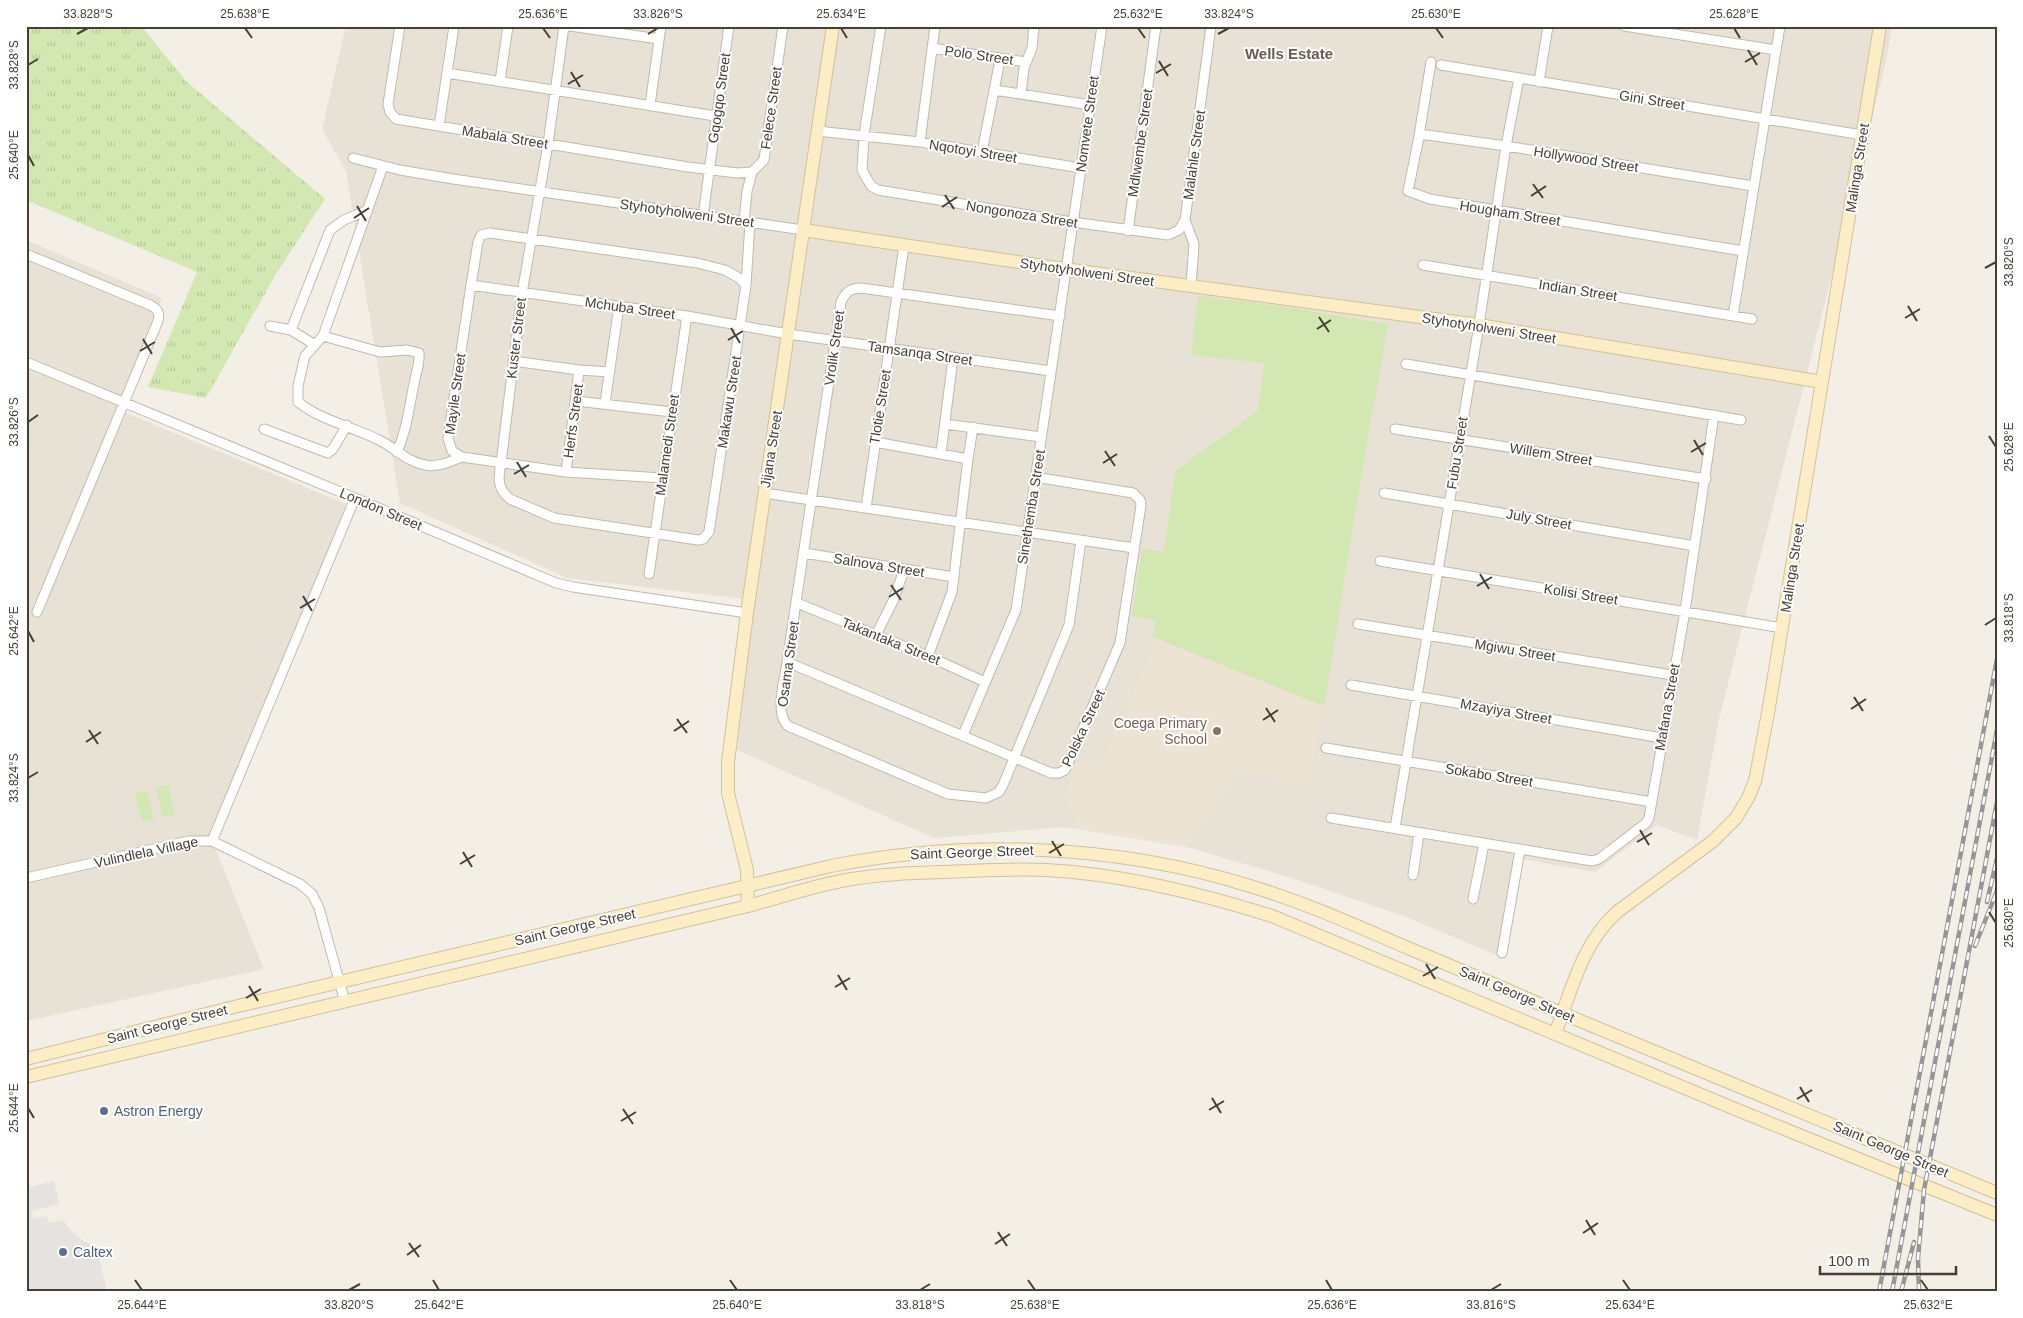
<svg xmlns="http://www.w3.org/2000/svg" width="2023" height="1318" viewBox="0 0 2023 1318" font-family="Helvetica,sans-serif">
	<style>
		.residential { fill: #e7e1d6 }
		.education { fill: #ece3d2 }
		.grass { fill: url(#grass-tufts) }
		.park { fill: #d2e7b1 }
		.parking { fill: #e5e2df }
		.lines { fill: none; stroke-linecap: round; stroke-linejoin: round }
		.street-casing { stroke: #c2b9ad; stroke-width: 11 }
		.secondary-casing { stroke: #d2c098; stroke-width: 14 }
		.street { stroke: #fff; stroke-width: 9 }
		.secondary { stroke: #fdedc7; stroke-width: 12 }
		.rail-casing { stroke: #969696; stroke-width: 4.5 }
		.rail { stroke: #fff; stroke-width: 2.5; stroke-dasharray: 8; stroke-linecap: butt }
		.ticks { fill: none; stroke: #463f36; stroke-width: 2 }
		.education-dot { fill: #8d6e63; stroke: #fff; stroke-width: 2 }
		.service-dot { fill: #5c6f8a; stroke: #fff; stroke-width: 2 }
		.labels { text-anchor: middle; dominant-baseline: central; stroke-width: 4; stroke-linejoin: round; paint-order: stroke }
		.street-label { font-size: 14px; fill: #463f36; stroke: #fff }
		.education-label { font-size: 14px; fill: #785e54; stroke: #fff; text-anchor: end }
		.service-label { font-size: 14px; fill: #4e5e75; stroke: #fff; text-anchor: start }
		.neighbourhood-label { font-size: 15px; font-weight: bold; fill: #695c4e; stroke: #fff }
		.neatline { fill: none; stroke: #463f36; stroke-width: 2 }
		.ticks-label { font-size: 12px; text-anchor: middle; fill: #463f36 }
	</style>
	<defs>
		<pattern id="grass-tufts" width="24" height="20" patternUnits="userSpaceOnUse" patternTransform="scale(1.25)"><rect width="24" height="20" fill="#d2e7b1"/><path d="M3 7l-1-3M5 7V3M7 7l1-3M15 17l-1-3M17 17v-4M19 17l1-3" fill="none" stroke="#b6c799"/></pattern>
	</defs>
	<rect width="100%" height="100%" fill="#f3efe7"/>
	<path class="residential" d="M 346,26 L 1892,26 L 1886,62 L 1719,719 L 1697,840 L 1657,825 L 1595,872 L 1522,859 L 1506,959 L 1406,917 L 1292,878 L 1187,847 L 1065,827 L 934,838 L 737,750 L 754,600 L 567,578 L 400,503 L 346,171 L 322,129 Z
		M 26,240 L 162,298 L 116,409 L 346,504 L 212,841 L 264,969 L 26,1021 Z"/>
	<path class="education" d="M 1153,637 L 1324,706 L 1309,785 L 1238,772 L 1187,847 L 1080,829 L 1064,796 L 1080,756 L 1099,766 L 1149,658 Z"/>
	<path class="grass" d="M 26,26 L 141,26 L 187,82 L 325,199 L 276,274 L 206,398 L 148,387 L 197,272 L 26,200 Z"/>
	<path class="park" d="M 1198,296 L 1272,305 L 1388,324 L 1364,460 L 1324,706 L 1153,637 L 1155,620 L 1132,616 L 1142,549 L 1164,552 L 1175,471 L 1258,411 L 1264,363 L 1191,355 Z
		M 168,785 L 175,814 L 163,817 L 156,788 Z
		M 147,790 L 154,819 L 142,822 L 135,793 Z"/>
	<path class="parking" d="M 54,1181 L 59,1204 L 32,1211 L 33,1219 L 47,1216 L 49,1223 L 63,1220 L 73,1233 L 85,1242 L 96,1245 L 107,1292 L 26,1292 L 26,1188 Z"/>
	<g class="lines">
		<defs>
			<path id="street" d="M 400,26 L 388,104 L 390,112 L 396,119 L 688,167 L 737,173 L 752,172 L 764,160 L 783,26
				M 564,26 L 548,144 L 522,293 L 501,463 C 498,477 497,489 510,499 L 554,518 L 698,540 L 703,539 L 709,532 L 746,285 L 739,278 L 725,270 L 697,263 L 490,233 L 481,235 L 478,242 L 471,285 L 448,438 L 452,451 L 462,457 L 566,472 L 662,478
				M 570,26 L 659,39
				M 881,26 L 864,135 L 862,170 L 871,186 L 878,190 L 1072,222 L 1168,235 L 1179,230 L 1185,220 L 1211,26
				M 1624,26 L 1776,50
				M 932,48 L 1026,62
				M 1431,62 L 1418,142 L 1408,191 L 1430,199 L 1743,251
				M 1441,65 L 1862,135
				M 447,73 L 715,116
				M 500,81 L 508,26
				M 1539,82 L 1548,26
				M 995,90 L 1090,105
				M 1021,94 L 1024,68 L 1032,48 L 1034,26
				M 650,105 L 661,26
				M 439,126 L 454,26
				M 817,131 L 920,142 L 1081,168
				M 1420,134 L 1506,146 L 1753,186
				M 920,142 L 935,26
				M 982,152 L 999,65 L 998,59
				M 353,158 L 400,170 L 453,179 L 803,230
				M 383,166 L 323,336 L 305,356 L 298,386 L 298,402 C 322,421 354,427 381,441 C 396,449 408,462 425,465 C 437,468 451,461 462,457
				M 703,216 L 729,26
				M 1185,220 L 1194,244 L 1191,286
				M 744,222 L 747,191 L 752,172
				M 1128,231 L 1156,26
				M 26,254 L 150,305 C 158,309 160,313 158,321 L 37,612
				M 1423,265 L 1752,319
				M 471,285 L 687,316 L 788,334 L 1051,371
				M 746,285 L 750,223
				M 1060,316 L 861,288 C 850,288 845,293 841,302 L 787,662 C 785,679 774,713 788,726 L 948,794 L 986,798 L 999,792 L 1003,785 L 1069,625 L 1081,541
				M 1733,316 L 1780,26
				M 270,326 L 291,330 L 315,345
				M 291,330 L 330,230 L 344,220 L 368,210
				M 323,336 L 380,352 L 407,350 L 419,353 C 420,364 416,372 414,384 C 409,408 407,429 397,452
				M 513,361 L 579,370 L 610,372
				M 26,362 L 355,498 L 556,583 L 573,587 L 747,613
				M 1406,364 L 1741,420
				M 576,401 L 672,412
				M 605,403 L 619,306
				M 945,424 L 1041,437
				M 264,429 L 328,453 L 333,449 L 347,425
				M 1395,429 L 1706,479
				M 875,442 L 968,459 L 952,592 L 928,656
				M 941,453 L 953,358
				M 968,459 L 973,427
				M 566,472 L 579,370
				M 764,493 L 1134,548
				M 1384,493 L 1695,546
				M 866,508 L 904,246
				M 804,553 L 954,577
				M 1380,561 L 1782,628
				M 649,574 L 687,316
				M 797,603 L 928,656 L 985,682
				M 1358,624 L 1672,675
				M 876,635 L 893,601 L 904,570
				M 787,662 L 1051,773 L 1059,773 L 1065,770 L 1120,643 L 1141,505 L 1140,500 L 1133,493 L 1035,477
				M 1351,685 L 1662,738
				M 963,735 L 1016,610 L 1102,26
				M 1326,748 L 1652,802
				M 1331,818 L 1592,861 L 1599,859 L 1646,823 L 1649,818 L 1685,611 L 1714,415
				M 1395,828 L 1479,325 L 1506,146 L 1519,78
				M 212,841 L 355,498
				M 1413,875 L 1419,833
				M 26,878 L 189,841 L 212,841 L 300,884 L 312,894 L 319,908 L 345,1002
				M 1473,899 L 1484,844
				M 1502,953 L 1520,850"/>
			<path id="secondary" d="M 803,230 L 1065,269 L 1479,325 L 1822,382
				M 748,906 L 747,870 L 728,793 L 728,762 L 747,613 L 833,26
				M 1555,1034 C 1571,992 1582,943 1617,912 L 1713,841 L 1736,818 L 1748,798 L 1755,781 L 1768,713 L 1880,26
				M 26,1059 L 238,1006 L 831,866 C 968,839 1116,844 1250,886 C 1307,903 1361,928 1415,951 C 1456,968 1497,985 1537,1003 L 1997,1193
				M 26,1077 L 748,906 C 781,897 813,886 846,880 C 879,874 912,873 944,872 C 978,871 1012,868 1046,870 C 1123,874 1199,893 1272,916 L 1740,1111 L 1997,1215"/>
		</defs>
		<use href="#street" class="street-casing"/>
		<use href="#secondary" class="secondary-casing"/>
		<use href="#street" class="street"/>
		<use href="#secondary" class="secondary"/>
		<defs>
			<path id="rail" d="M 1987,902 L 1997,858
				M 1975,946 L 1997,891
				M 1879,1292 L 1997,659
				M 1892,1292 L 1997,730
				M 1901,1292 L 1914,1242
				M 1919,1292 L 1918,1258 L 1924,1190 L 1997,802"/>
		</defs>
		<use href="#rail" class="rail-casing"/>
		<use href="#rail" class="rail"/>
	</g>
	<path class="ticks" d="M 245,28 L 252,38M 543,28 L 550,38M 841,28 L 847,38M 1138,28 L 1145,38M 1436,28 L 1443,38M 1734,28 L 1740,38M 77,34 L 88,28M 648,34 L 658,28M 1218,34 L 1229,28M 1748,50 L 1757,65M 1159,61 L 1168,76M 1745,62 L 1760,53M 28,65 L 38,59M 571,72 L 580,87M 1156,73 L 1171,64M 568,84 L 583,75M 28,155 L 34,166M 1533,184 L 1543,198M 945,195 L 954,209M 1531,196 L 1546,186M 357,206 L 366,221M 942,207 L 957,197M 354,218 L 369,208M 1985,268 L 1996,262M 1908,306 L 1917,321M 1319,317 L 1329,332M 1905,318 L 1920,309M 731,328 L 740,343M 1317,329 L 1331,320M 143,339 L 152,354M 728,340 L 743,331M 140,351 L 155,342M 28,422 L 38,415M 1989,436 L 1996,447M 1694,440 L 1703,455M 1105,451 L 1115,466M 1691,452 L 1706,443M 517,462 L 526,477M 1103,463 L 1117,454M 514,474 L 529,465M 1480,574 L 1489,589M 891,585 L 901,600M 1477,586 L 1492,577M 303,596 L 312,611M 889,597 L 903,588M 300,608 L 315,599M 1985,625 L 1996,618M 28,631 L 34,642M 1854,697 L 1863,711M 1266,708 L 1275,722M 1851,709 L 1866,699M 677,719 L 687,733M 1263,720 L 1278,710M 89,730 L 98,744M 674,731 L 689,721M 86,742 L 101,732M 28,778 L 38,772M 1640,830 L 1649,845M 1052,841 L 1061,856M 1637,842 L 1652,833M 463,852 L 472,867M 1049,853 L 1064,844M 460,864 L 475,855M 1989,912 L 1996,923M 1426,964 L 1435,979M 838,975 L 847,990M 1423,976 L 1438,967M 249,986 L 258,1001M 835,987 L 850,978M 246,998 L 261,989M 1800,1087 L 1809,1102M 1212,1098 L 1221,1113M 1797,1099 L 1812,1090M 28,1108 L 34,1118M 623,1109 L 633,1124M 1209,1110 L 1224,1101M 621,1121 L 636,1112M 1586,1220 L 1595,1235M 998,1232 L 1007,1246M 1583,1233 L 1598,1223M 409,1243 L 419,1257M 995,1244 L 1010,1234M 407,1255 L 421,1245M 135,1280 L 142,1290M 433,1280 L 439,1290M 730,1280 L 737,1290M 1028,1280 L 1035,1290M 1326,1280 L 1332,1290M 1623,1280 L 1630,1290M 1921,1280 L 1928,1290M 349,1290 L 360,1284M 920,1290 L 930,1284M 1491,1290 L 1501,1284"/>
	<circle class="education-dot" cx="1217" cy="731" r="5"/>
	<g class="service-dot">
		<circle cx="104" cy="1111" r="5"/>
		<circle cx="63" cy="1252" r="5"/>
	</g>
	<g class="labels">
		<g class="street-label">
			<text transform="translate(979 55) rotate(8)">Polo Street</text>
			<text transform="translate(719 98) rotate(-82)">Gqogqo Street</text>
			<text transform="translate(1652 100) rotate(9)">Gini Street</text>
			<text transform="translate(771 108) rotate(-82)">Felece Street</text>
			<text transform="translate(1087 124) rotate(-82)">Nomvete Street</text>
			<text transform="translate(505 137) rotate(9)">Mabala Street</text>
			<text transform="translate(1140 143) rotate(-82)">Mdlwembe Street</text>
			<text transform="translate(973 151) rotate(9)">Nqotoyi Street</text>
			<text transform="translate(1194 155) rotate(-82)">Malahle Street</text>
			<text transform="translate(1586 159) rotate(9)">Hollywood Street</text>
			<text transform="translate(1857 168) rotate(-81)">Malinga Street</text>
			<text transform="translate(687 213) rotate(8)">Styhotyholweni Street</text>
			<text transform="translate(1510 213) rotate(9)">Hougham Street</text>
			<text transform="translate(1022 214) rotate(9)">Nongonoza Street</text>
			<text transform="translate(1087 272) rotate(8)">Styhotyholweni Street</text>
			<text transform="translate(1578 290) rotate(9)">Indian Street</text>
			<text transform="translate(630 308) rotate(8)">Mchuba Street</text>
			<text transform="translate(1489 328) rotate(9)">Styhotyholweni Street</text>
			<text transform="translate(516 338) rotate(-83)">Kuster Street</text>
			<text transform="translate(834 348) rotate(-82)">Vrolik Street</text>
			<text transform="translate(920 353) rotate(8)">Tamsanqa Street</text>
			<text transform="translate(455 394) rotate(-82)">Mayile Street</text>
			<text transform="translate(729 402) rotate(-81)">Makawu Street</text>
			<text transform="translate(880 407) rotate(-81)">Tlotie Street</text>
			<text transform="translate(573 421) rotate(-82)">Herfs Street</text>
			<text transform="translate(667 445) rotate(-82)">Malamedi Street</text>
			<text transform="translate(771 449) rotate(-81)">Jijana Street</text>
			<text transform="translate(1457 453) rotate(-81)">Fubu Street</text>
			<text transform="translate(1551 454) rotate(9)">Willem Street</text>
			<text transform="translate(1031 507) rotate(-81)">Sinethemba Street</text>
			<text transform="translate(381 509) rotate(23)">London Street</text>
			<text transform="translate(1539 519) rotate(10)">July Street</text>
			<text transform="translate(879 565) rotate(9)">Salnova Street</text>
			<text transform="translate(1792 568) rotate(-81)">Malinga Street</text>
			<text transform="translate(1581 594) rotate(9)">Kolisi Street</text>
			<text transform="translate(891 641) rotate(22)">Takantaka Street</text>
			<text transform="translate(1515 650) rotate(9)">Mgiwu Street</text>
			<text transform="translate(788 664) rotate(-82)">Osama Street</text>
			<text transform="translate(1667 707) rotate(-80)">Mafana Street</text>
			<text transform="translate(1506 711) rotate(10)">Mzayiya Street</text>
			<text transform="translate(1083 728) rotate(-65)">Polska Street</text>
			<text transform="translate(1489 775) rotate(9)">Sokabo Street</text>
			<text transform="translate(146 852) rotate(-12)">Vulindlela Village</text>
			<text transform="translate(972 852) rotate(-2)">Saint George Street</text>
			<text transform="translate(575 927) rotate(-13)">Saint George Street</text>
			<text transform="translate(1517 994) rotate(23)">Saint George Street</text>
			<text transform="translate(167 1024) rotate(-14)">Saint George Street</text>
			<text transform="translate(1891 1149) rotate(23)">Saint George Street</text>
		</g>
		<g class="education-label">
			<text x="1207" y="723">Coega Primary<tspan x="1207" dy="16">School</tspan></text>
		</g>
		<g class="service-label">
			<text x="114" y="1111">Astron Energy</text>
			<text x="73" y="1252">Caltex</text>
		</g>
		<g class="neighbourhood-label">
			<text x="1289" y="53">Wells Estate</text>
		</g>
	</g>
	<rect width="2023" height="1318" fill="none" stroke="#ffffff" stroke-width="55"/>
	<path d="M1820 1266v8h136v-8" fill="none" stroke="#463f36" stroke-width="2.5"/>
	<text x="1828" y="1266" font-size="15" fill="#463f36" stroke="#ffffff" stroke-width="4" paint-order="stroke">100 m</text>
	<rect x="28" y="28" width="1968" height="1262" class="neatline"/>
	<g class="ticks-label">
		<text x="88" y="18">33.828°S</text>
		<text x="245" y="18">25.638°E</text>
		<text x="543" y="18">25.636°E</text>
		<text x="658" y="18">33.826°S</text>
		<text x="841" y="18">25.634°E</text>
		<text x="1138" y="18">25.632°E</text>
		<text x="1229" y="18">33.824°S</text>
		<text x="1436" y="18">25.630°E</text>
		<text x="1734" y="18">25.628°E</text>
		<text transform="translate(14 65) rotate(-90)" y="4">33.828°S</text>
		<text transform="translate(14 155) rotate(-90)" y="4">25.640°E</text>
		<text transform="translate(2009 262) rotate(-90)" y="4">33.820°S</text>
		<text transform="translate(14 422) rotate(-90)" y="4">33.826°S</text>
		<text transform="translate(2009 447) rotate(-90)" y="4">25.628°E</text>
		<text transform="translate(2009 618) rotate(-90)" y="4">33.818°S</text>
		<text transform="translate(14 631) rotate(-90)" y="4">25.642°E</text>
		<text transform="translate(14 778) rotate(-90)" y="4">33.824°S</text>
		<text transform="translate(2009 923) rotate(-90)" y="4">25.630°E</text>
		<text transform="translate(14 1108) rotate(-90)" y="4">25.644°E</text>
		<text x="142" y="1309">25.644°E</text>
		<text x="349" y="1309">33.820°S</text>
		<text x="439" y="1309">25.642°E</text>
		<text x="737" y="1309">25.640°E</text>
		<text x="920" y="1309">33.818°S</text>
		<text x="1035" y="1309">25.638°E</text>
		<text x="1332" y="1309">25.636°E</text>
		<text x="1491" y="1309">33.816°S</text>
		<text x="1630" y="1309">25.634°E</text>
		<text x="1928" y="1309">25.632°E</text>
	</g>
</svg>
